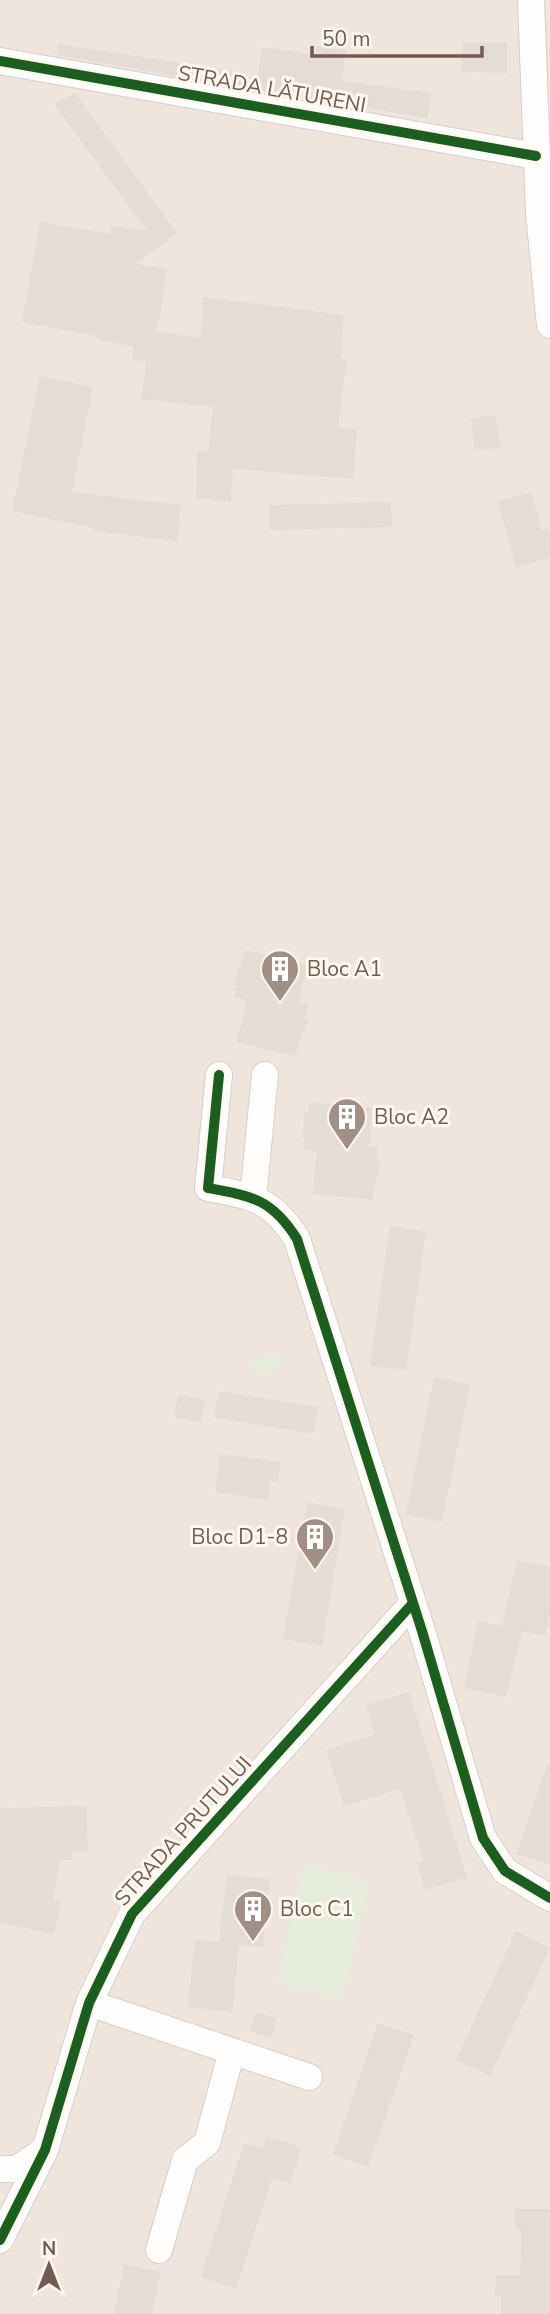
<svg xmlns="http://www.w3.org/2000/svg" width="550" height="2314" viewBox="0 0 550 2314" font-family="'Nunito Sans',sans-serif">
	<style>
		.residential { fill: #efe5dc }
		.green { fill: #e5edda }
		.building { fill: #e4dcd5 }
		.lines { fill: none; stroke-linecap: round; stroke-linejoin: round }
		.street-casing { stroke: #d5cfc9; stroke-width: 28 }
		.street { stroke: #fefdfc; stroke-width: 26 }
		.cycleway-casing { stroke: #fef8f0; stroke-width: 15 }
		.cycleway { stroke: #1b5e20; stroke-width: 10 }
		.labels { text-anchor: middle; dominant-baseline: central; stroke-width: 6; stroke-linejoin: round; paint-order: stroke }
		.street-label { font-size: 21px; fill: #755a4f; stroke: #fef8f0 }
		.poi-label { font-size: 21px; fill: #755a4f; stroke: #fef8f0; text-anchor: start }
	</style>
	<rect width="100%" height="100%" fill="#f7f3ee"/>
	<path class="residential" d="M 0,0 L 550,0 L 550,2314 L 0,2314 Z"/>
	<path class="green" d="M 281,1352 L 281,1366 L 274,1372 L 257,1372 L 246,1362 Z
		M 304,1864 L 370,1880 L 343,1999 L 276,1984 Z"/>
	<path class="building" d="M 463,42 L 507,43 L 507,73 L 462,72 Z
		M 58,44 L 245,73 L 243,88 L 57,55 Z
		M 317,46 L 346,50 L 342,81 L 431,93 L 428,118 L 256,90 L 262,47 L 315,55 Z
		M 75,93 L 177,233 L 136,264 L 167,269 L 157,332 L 201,338 L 203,297 L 343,315 L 342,359 L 347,360 L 338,428 L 357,429 L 353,479 L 233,469 L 231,502 L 196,498 L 197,451 L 208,452 L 213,407 L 142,399 L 146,362 L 132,359 L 134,347 L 97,339 L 97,336 L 22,322 L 40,222 L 110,234 L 111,226 L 147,231 L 54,104 Z
		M 40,376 L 93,387 L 72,492 L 181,505 L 177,541 L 94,531 L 94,528 L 12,511 Z
		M 495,415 L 501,448 L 475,450 L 471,418 Z
		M 531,493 L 542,531 L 550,528 L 550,558 L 516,567 L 498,501 Z
		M 391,502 L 392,527 L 270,530 L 269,505 Z
		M 246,950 L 308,965 L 299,1002 L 308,1004 L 304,1019 L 308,1020 L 295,1056 L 237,1042 L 247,1000 L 234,997 L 237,986 L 234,985 Z
		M 309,1102 L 372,1108 L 369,1146 L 378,1147 L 376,1162 L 380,1162 L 372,1200 L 313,1194 L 317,1151 L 304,1150 L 305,1139 L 302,1138 L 305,1112 L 308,1112 Z
		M 390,1226 L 426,1232 L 406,1370 L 370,1366 Z
		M 434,1377 L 470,1385 L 442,1522 L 406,1514 Z
		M 219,1391 L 318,1407 L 313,1434 L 214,1417 Z
		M 178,1395 L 205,1400 L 201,1422 L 174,1417 Z
		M 220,1454 L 280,1462 L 278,1482 L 270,1481 L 268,1500 L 215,1492 Z
		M 307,1502 L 345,1509 L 322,1646 L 283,1639 Z
		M 517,1560 L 550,1567 L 550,1613 L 545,1636 L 522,1631 L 506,1697 L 464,1688 L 478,1621 L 502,1626 Z
		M 409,1692 L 467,1877 L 425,1890 L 417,1863 L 423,1861 L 400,1789 L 344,1806 L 326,1750 L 375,1734 L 366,1705 Z
		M 547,1765 L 550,1766 L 550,1865 L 517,1854 Z
		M 87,1806 L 88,1851 L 72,1852 L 72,1860 L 60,1860 L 53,1901 L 61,1902 L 54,1934 L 0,1923 L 0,1808 Z
		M 227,1875 L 270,1879 L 263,1947 L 239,1945 L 232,2012 L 188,2007 L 195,1940 L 219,1942 Z
		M 516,1931 L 550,1948 L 490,2076 L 456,2060 Z
		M 256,2012 L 277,2018 L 271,2038 L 250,2031 Z
		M 378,2023 L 414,2035 L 368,2167 L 333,2154 Z
		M 266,2136 L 302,2148 L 290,2184 L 272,2178 L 236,2289 L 201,2277 L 244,2143 L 262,2148 Z
		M 515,2209 L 550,2209 L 550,2314 L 501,2314 L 501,2295 L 495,2295 L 496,2275 L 520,2275 L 521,2229 L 515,2229 Z
		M 124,2264 L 161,2272 L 152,2314 L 114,2314 Z"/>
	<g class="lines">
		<defs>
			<path id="street" d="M 531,0 L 539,213 L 550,325
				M 0,61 L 536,156
				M 219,1075 L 208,1188 C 252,1196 272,1199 297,1239 L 422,1631 L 483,1838 L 505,1871 L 550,1898
				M 253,1198 L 265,1075
				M 89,2003 L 309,2077
				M 0,2169 L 17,2169 L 43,2151
				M 0,2240 L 45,2150 L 89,2003 L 132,1914 L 413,1603
				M 159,2250 L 185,2160 L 207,2143 L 232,2051"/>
		</defs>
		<use href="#street" class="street-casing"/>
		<use href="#street" class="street"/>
		<defs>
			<path id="cycleway" d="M 0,61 L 536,156
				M 219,1075 L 208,1188 C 252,1196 272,1199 297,1239 L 422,1631 L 483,1838 L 505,1871 L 550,1898
				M 0,2240 L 45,2150 L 89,2003 L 132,1914 L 413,1603"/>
		</defs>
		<use href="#cycleway" class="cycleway-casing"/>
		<use href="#cycleway" class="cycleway"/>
	</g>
	<defs>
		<symbol id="building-pin" viewBox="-11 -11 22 30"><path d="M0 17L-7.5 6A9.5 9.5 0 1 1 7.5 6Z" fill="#a29087" stroke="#fef8f0"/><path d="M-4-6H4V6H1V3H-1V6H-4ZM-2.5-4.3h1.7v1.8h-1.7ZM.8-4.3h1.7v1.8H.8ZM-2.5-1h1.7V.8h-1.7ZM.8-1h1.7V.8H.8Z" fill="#fff"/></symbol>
	</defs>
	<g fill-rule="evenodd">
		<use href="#building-pin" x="258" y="947" width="44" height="60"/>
		<use href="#building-pin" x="325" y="1095" width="44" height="60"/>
		<use href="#building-pin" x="293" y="1515" width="44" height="60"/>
		<use href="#building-pin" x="231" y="1887" width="44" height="60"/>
	</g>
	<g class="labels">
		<g class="street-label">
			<text transform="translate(272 89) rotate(10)">STRADA LĂTURENI</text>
			<text transform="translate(183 1831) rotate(-48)">STRADA PRUTULUI</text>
		</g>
		<g class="poi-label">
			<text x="307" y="969">Bloc A1</text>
			<text x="374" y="1117">Bloc A2</text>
			<text x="288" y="1537" text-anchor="end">Bloc D1-8</text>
			<text x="280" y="1909">Bloc C1</text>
		</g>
	</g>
	<g transform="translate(49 2265)" stroke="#fef8f0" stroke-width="5" paint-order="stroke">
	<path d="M0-5L12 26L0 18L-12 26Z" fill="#755a4f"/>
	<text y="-10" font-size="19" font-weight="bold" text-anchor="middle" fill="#755a4f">N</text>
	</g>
	<path d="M312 46v10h170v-10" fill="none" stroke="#755a4f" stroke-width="3.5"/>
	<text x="322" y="46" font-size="21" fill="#755a4f" stroke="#fef8f0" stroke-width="5" paint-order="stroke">50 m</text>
</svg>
